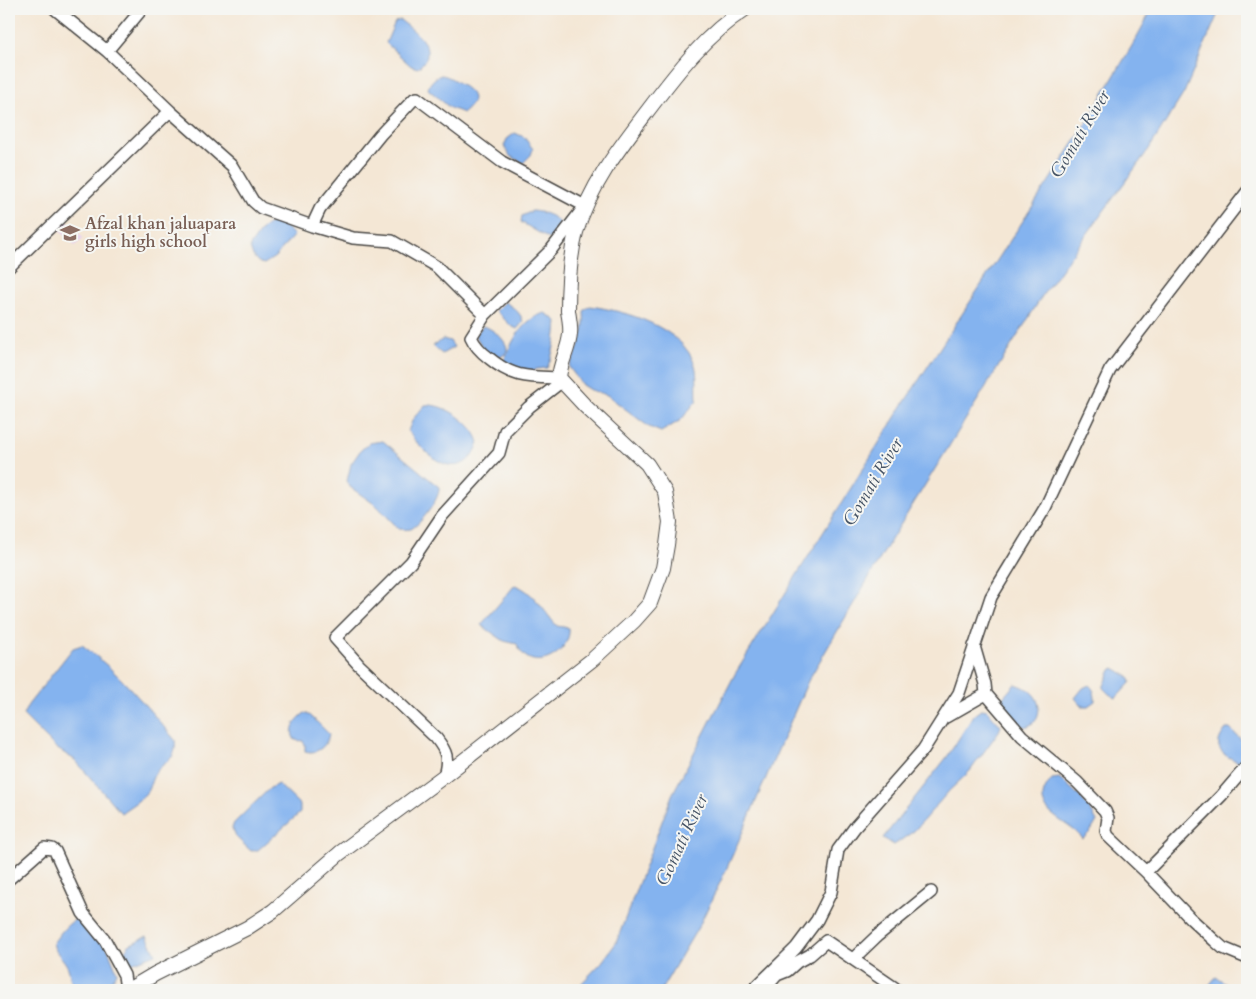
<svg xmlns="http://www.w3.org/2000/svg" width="1256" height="999" viewBox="0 0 1256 999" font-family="Cardo,serif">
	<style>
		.built { fill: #e7d2ef }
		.water { fill: #84b3ef; stroke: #586f8d }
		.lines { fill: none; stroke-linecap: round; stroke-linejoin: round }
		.minor-casing { stroke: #494744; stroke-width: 14 }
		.major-casing { stroke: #494744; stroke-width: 16 }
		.minor { stroke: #fff; stroke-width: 11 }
		.major { stroke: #fff; stroke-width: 14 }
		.labels { text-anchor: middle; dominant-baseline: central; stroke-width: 4; stroke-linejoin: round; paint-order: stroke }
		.education-label { font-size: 16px; font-weight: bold; fill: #785e54; stroke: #f6f6f2; text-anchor: start }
		.water-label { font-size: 18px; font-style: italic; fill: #465466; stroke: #f6f6f2 }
	</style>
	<rect width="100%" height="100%" fill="#f6f6f2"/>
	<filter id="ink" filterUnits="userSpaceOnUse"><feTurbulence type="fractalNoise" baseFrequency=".02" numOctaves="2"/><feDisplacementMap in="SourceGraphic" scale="10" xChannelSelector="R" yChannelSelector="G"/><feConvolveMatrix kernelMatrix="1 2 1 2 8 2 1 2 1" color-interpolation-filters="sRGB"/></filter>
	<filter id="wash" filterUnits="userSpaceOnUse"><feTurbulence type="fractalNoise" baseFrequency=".0096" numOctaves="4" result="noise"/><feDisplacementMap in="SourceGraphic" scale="20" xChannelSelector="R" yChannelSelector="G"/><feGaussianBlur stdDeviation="1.12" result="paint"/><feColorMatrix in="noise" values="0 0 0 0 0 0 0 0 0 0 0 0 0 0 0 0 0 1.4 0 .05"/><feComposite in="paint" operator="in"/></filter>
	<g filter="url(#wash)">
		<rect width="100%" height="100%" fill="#f4e7d5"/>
		<path class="built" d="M 66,220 L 83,238 L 75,246 L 58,228 Z"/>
		<path class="water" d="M 1152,9 L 1220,9 L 1184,93 L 1149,149 L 1044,293 L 894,535 L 808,681 L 726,870 L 700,924 L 661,990 L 576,990 L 577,988 L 602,962 L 616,943 L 672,795 L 735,674 L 902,406 L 1081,132 L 1133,44 Z
			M 400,20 C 409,27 429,41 427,54 C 427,60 422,64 418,68 L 411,66 L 386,43 L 395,22 Z
			M 441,75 C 449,76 454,80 460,84 C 474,93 479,100 463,113 L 450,108 L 428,89 C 430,82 434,78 441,75 Z
			M 515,133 L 524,137 L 533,149 L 531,155 L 523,163 L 510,156 L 504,146 L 507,139 Z
			M 532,211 C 543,212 555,215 561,225 C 560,234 557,237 549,239 L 521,222 L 522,216 Z
			M 274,221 L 281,223 L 294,235 L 275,257 L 264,264 C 255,262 251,254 250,246 L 262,229 Z
			M 505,302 C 512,307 521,312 523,322 L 517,329 L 511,326 L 496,311 Z
			M 590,306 C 626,311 682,327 695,365 C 698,375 696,389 697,400 L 681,420 L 661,432 L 649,427 L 607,395 L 590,390 L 582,385 L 569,367 C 578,349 586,332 584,311 Z
			M 545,313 L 557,321 C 556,338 554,353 547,368 L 537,369 L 527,374 L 503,363 C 511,343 522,319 545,313 Z
			M 483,326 C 494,328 520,351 499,357 C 495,358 495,359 491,357 C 485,353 479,341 475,335 Z
			M 443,339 L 450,341 L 454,347 L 442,354 L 433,346 Z
			M 425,405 C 444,403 475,424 479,443 C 461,488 425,456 408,431 L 413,419 Z
			M 383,441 L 439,487 C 441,497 421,524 411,529 C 407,530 403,529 399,529 L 377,506 L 350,487 L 347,481 L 351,464 L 360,451 L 369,443 Z
			M 515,585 C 534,591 544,612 557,626 L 569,628 C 572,653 530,678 517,644 L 504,641 L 481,625 Z
			M 82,645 C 119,672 146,706 175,740 C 177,760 167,759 156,772 C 152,777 151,784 148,790 C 142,800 130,806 121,813 L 75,760 L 56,748 L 23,715 L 28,705 L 73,648 Z
			M 1114,668 L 1129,677 L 1131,682 L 1116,698 L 1109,694 L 1103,688 L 1111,670 Z
			M 1015,684 C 1054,694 1038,735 1018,725 C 1011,721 1004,711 998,705 L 1000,701 Z
			M 1089,685 C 1094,689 1095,694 1095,701 L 1088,706 L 1082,706 L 1075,698 L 1083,688 Z
			M 982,709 L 987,710 L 1001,726 L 999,731 L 970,771 L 949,791 L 914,831 L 894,845 L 883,838 L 947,757 L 974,715 Z
			M 305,713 L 311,716 L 329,734 C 327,746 317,755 305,751 L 305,745 L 303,741 L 295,740 C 288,730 296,719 305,713 Z
			M 1226,729 L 1230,729 L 1247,745 L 1247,766 C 1229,757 1207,752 1226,729 Z
			M 1059,778 C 1074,790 1088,803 1097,821 L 1091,831 L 1083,839 C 1079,835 1076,831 1071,828 C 1052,814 1030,805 1052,779 Z
			M 278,784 L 300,805 L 300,813 L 258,850 L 251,851 L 236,837 L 232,828 L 234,823 L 270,788 Z
			M 80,918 L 108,949 L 117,972 L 114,978 L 100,990 L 77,990 C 69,983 71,977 68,968 C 64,958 55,954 53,943 C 60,934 68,921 80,918 Z
			M 147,936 L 156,954 L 126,965 L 121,956 L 129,945 Z
			M 1216,977 L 1237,990 L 1205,990 Z"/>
	</g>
	<g filter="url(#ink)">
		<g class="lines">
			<defs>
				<path id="minor" d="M 107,51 L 142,9
					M 170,111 L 232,166 L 253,201 L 261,208 L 312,226 L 353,238 L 392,241 L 437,267 L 485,315 L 551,250 L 585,206 L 502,162 L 417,98 L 414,99 L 380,135 L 320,209 L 312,226
					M 9,267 L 170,111 L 107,51 L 55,9
					M 485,315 L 471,337 C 475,346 481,352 489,358 C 513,378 528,377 559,378
					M 974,646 L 985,684 L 986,694
					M 946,717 L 986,694 L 1022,736 L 1077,782 L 1105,811 L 1108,818 L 1106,831 L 1108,836 L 1146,872 L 1222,795 L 1246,767
					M 444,776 C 449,758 447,752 436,738 L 359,665 L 335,638 L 411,562 L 442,516 L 499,453 L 505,431 L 529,407 L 561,382
					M 1146,872 L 1190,918 L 1215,941 L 1223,948 L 1247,958
					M 9,879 L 44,848 L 52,849 L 55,851 L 83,913 L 105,940 L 124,975 L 126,990
					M 853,959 L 877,936 L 931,892
					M 770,983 L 777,975 L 787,971 L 797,962 L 810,955 L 826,941 L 895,988
					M 753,990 L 796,948 L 817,920 L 831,892 L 838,850 L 855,827 L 923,750 L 959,693 L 991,597 L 1045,508 L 1110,370 L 1247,192"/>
				<path id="major" d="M 128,990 L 155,974 L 247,928 L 273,911 L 340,853 L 444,776 L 593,659 L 634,621 L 650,603 L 663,568 L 667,545 L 670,522 L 665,492 L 647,464 L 586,407 L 559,378 C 560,362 569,349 570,334 C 571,326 569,318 568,311 C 568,287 570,256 576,232 C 590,185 620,147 649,109 C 677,72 706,34 745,9"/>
			</defs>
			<use href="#minor" class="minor-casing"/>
			<use href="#major" class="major-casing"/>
			<use href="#minor" class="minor"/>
			<use href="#major" class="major"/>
		</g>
	</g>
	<defs>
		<symbol id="school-bare" viewBox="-9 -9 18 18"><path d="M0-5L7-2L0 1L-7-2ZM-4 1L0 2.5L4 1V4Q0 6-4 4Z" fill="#8d6e63" stroke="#f6f6f2" stroke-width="2.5" paint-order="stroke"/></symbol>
	</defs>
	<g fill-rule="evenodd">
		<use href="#school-bare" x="56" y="219" width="28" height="28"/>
	</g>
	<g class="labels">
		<g class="education-label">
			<text x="85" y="224">Afzal khan jaluapara<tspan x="85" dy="18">girls high school</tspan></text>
		</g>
		<g class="water-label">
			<text transform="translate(1080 134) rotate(-59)">Gomati River</text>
			<text transform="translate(873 482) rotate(-59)">Gomati River</text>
			<text transform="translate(682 840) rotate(-65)">Gomati River</text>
		</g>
	</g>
	<rect width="1256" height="999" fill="none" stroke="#f6f6f2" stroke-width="30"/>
</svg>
